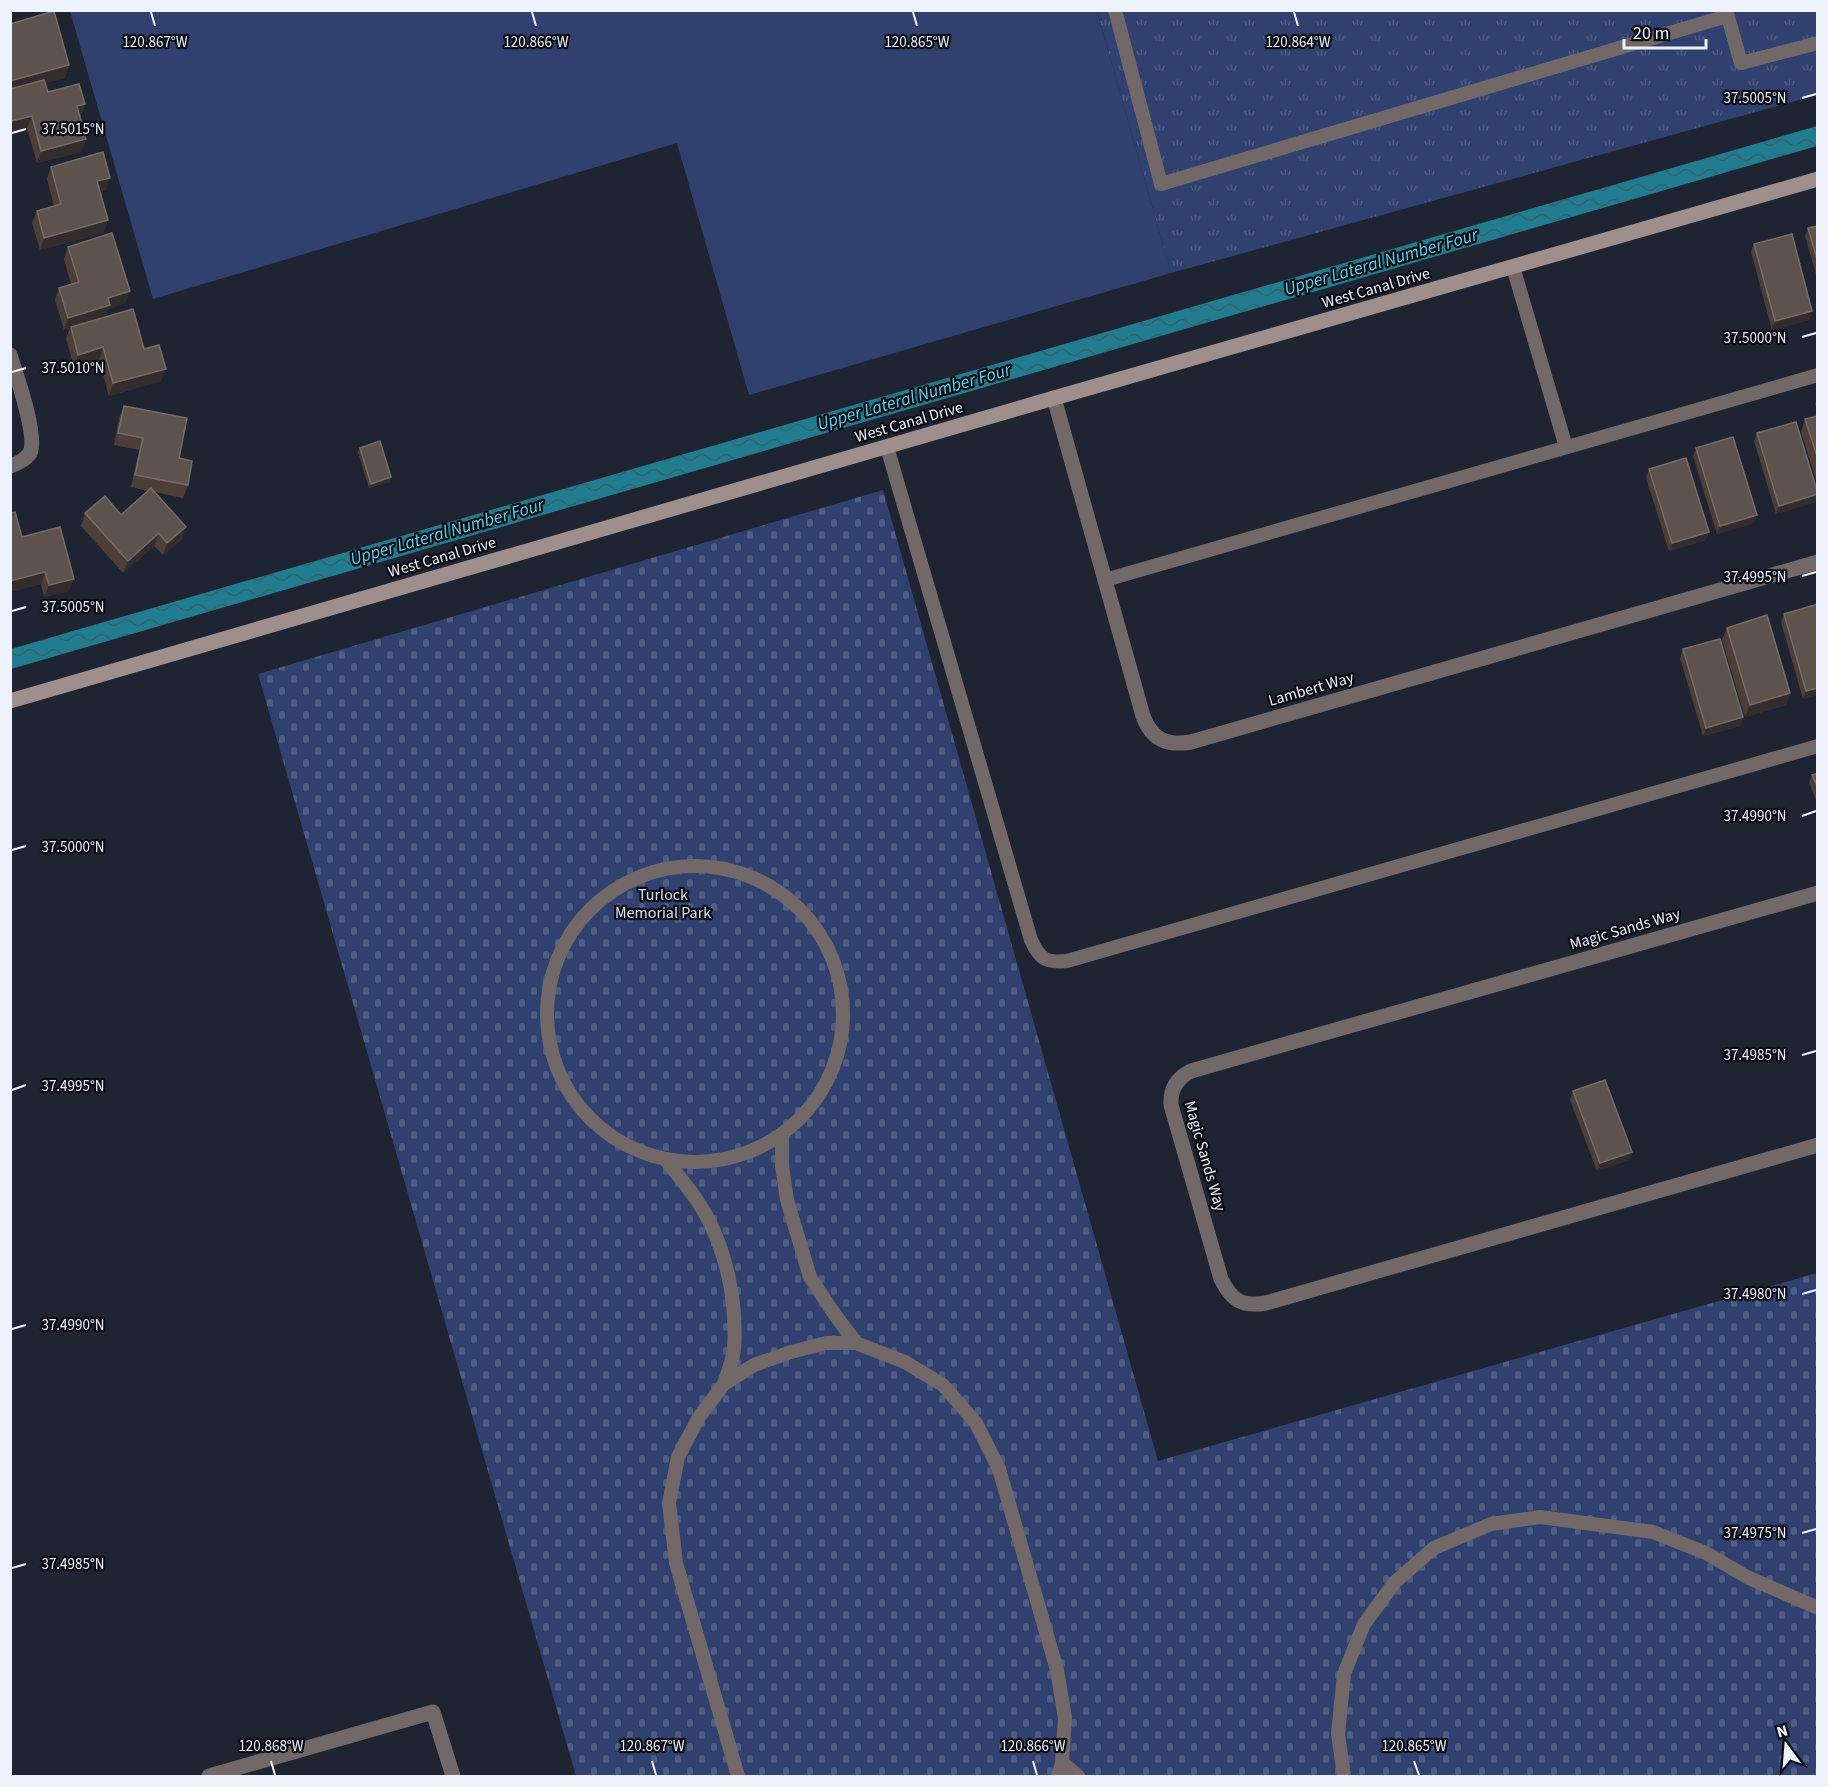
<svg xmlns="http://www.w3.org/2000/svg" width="1828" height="1787" viewBox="0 0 1828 1787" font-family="'Source Sans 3',sans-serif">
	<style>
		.grass { fill: url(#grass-tufts) }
		.cemetery { fill: url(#cemetery-stones) }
		.pitch { fill: #31416f }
		.water { fill: url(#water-waves) }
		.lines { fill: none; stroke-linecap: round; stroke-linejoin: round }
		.lane { stroke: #726867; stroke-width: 14 }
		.street { stroke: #726867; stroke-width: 15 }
		.secondary { stroke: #9e8f8d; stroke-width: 15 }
		.wall { fill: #4d3f37 }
		.shaded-wall { fill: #332c2c }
		.building { fill: #5e534c; stroke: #756c68; stroke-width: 1.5 }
		.ticks { fill: none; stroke: #eef2fc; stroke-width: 2 }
		.labels { text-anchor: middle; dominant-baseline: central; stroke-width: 4.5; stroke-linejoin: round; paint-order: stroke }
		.street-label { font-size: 16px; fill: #eef2fc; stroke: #0b0d14 }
		.park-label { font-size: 16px; fill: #d9e0f0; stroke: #0b0d14 }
		.water-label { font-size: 18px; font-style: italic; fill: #57d5f0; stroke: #0b0d14 }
		.ticks-label { font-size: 15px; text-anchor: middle; fill: #eef2fc; stroke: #0b0d14; stroke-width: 4.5; stroke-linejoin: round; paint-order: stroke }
	</style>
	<defs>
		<pattern id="grass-tufts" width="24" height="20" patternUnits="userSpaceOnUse" patternTransform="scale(1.5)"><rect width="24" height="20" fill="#31416f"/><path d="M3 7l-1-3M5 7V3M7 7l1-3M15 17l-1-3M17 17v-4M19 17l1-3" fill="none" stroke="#4f5d84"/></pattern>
		<pattern id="cemetery-stones" width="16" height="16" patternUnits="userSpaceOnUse" patternTransform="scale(1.5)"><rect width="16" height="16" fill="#31416f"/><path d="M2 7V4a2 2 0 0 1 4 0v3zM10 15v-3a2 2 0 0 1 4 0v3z" fill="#4f5d84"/></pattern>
		<pattern id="water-waves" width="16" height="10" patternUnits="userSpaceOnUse" patternTransform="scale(1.5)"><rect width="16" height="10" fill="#207c8e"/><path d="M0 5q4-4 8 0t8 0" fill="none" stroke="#34626d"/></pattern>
	</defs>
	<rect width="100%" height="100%" fill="#1f2432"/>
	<path class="grass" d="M 1097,11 L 1817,11 L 1817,95 L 1171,273 Z"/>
	<path class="cemetery" d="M 883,490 L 1158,1461 L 1817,1273 L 1817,1776 L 576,1776 L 258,674 Z"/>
	<path class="pitch" d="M 70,11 L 1097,11 L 1171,273 L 749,395 L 677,143 L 153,299 Z"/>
	<path class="water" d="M 1817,126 L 1817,146 L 11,669 L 11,649 Z"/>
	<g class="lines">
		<path class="lane" d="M 1115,10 L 1161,184 L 1727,16
			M 1726,10 L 1741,63 L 1818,43
			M 1513,267 L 1566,447
			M 887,447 L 1031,940 C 1040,959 1045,963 1067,961 L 1818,746
			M 1105,580 L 1818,375
			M547 1014a148 148 0 1 1 296 0a148 148 0 1 1-296 0Z
			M 782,1134 L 782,1166 L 787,1200 L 810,1277 L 833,1312 L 856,1343
			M 665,1159 C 680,1178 697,1197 708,1219 C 728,1258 737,1305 734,1349 C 733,1361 727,1373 724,1384
			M 1062,1763 L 1078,1776
			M 738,1776 L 676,1563 L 669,1503 L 678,1457 L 699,1417 L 724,1384 L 754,1365 L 791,1352 L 826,1343 L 856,1343 L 905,1362 L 943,1385 L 976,1423 L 999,1469 L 1057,1670 L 1065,1718 L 1062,1763 L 1058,1776
			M 1344,1776 L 1338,1734 L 1344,1674 L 1364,1624 L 1395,1582 L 1434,1548 L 1491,1524 L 1540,1517 L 1653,1532 L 1706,1553 L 1747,1577 L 1818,1608"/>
		<path class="street" d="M 10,355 C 16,374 38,436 30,453 C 26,459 17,464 10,466
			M 1054,398 L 1143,716 C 1152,740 1167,746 1191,742 L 1818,562
			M 1818,893 L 1191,1071 C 1177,1078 1170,1089 1171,1105 L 1221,1279 C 1232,1301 1242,1307 1266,1303 L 1818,1145
			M 209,1776 L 433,1712 L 453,1776"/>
		<path class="secondary" d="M 10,701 L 1054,398 L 1818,179"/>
	</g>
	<path class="wall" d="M 10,24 L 69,65 L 65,78 L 45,83 L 48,92 L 85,104 L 80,117 L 86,139 L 81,152 L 37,163 L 27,128 L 10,133 Z
		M 51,167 L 106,190 L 100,191 L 108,220 L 103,233 L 40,250 L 32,223 L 37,211 L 54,206 L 47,179 Z
		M 1818,226 L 1818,281 L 1805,236 L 1808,228 Z
		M 1754,244 L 1812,311 L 1809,320 L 1772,330 L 1751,252 Z
		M 68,247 L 130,291 L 125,303 L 109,309 L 106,317 L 144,349 L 161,381 L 109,396 L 99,360 L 74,367 L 66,339 L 70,328 L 64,330 L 55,300 L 59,288 L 71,284 L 64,259 Z
		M 1818,397 L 1818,412 L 1815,404 Z
		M 124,406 L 179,458 L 188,485 L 183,498 L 155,492 L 182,539 L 163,555 L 154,546 L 123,573 L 81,526 L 85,513 L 121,515 L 148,491 L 131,487 L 139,450 L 114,445 L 119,418 Z
		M 1818,416 L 1818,486 L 1801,432 L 1805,419 Z
		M 1757,433 L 1818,494 L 1815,502 L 1776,514 L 1754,441 Z
		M 360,448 L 391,477 L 390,482 L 369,488 L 358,452 Z
		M 1696,448 L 1754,523 L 1717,534 L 1693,456 Z
		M 1649,469 L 1706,540 L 1669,551 L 1646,478 Z
		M 10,513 L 22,537 L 69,591 L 44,597 L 41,584 L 10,592 Z
		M 1818,604 L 1818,695 L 1803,699 L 1781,622 L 1784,614 Z
		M 1727,628 L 1790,693 L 1786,705 L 1745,717 L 1722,640 Z
		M 1683,649 L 1743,717 L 1740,726 L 1703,736 L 1680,658 Z
		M 1818,773 L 1818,805 L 1809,783 L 1812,775 Z
		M 1573,1091 L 1632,1152 L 1629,1160 L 1597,1171 L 1570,1100 Z"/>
	<path class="shaded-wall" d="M 69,65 L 65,78 L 10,92 L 10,81 Z
		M 85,104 L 80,116 L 72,118 L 77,106 Z
		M 32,116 L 27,128 L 10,133 L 11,121 Z
		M 86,139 L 81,152 L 37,163 L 41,151 Z
		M 110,178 L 106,190 L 92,193 L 97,181 Z
		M 108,220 L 103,233 L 40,250 L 44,238 Z
		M 130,291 L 125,303 L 109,309 L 105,318 L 64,330 L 68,318 L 108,298 Z
		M 1812,311 L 1809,320 L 1772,330 L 1775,321 Z
		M 103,347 L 99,360 L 74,367 L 78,355 Z
		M 166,369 L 161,381 L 109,396 L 113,383 Z
		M 391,477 L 390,482 L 369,488 L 371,484 Z
		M 1818,494 L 1815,502 L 1776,514 L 1779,506 Z
		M 1757,515 L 1754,523 L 1717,534 L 1720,526 Z
		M 186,527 L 182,539 L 163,555 L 167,543 Z
		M 1709,532 L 1706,540 L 1669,551 L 1672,543 Z
		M 159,533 L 154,546 L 123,573 L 128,561 Z
		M 45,572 L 41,584 L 10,592 L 10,581 Z
		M 74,579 L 69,591 L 44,597 L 49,585 Z
		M 1818,688 L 1818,695 L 1803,699 L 1806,691 Z
		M 1790,693 L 1786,705 L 1745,717 L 1750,705 Z
		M 1743,717 L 1740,726 L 1703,736 L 1706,728 Z
		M 1632,1152 L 1629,1160 L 1597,1171 L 1600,1163 Z"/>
	<path class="building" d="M 54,11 L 69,65 L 10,81 L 10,24 Z
		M 44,80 L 48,92 L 79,84 L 85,104 L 77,106 L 86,139 L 41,151 L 32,116 L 11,121 L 10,89 Z
		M 103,152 L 110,178 L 97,181 L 108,220 L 44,238 L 37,211 L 61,204 L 51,167 Z
		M 1818,226 L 1818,262 L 1808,228 Z
		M 112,233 L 130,291 L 108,298 L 110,305 L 68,318 L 59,288 L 79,282 L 68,247 Z
		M 1792,234 L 1812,311 L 1775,321 L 1754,244 Z
		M 133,309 L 144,349 L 159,345 L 166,369 L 113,383 L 103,347 L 78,355 L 71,327 Z
		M 124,406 L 187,418 L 179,458 L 192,461 L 188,485 L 135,475 L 143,438 L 118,433 Z
		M 1818,416 L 1818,459 L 1805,419 Z
		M 1796,422 L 1818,494 L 1779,506 L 1757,433 Z
		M 1733,437 L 1757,515 L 1720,526 L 1696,448 Z
		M 380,441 L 391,477 L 371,484 L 360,448 Z
		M 1686,458 L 1709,532 L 1672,543 L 1649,469 Z
		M 151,488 L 186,527 L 167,543 L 159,533 L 128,561 L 85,513 L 105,496 L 121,515 Z
		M 15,512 L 22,537 L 60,527 L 74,579 L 49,585 L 45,572 L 10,581 L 10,513 Z
		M 1818,604 L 1818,688 L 1806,691 L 1784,614 Z
		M 1767,615 L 1790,693 L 1750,705 L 1727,628 Z
		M 1720,639 L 1743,717 L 1706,728 L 1683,649 Z
		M 1818,773 L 1818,788 L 1812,775 Z
		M 1605,1080 L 1632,1152 L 1600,1163 L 1573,1091 Z"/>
	<path class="ticks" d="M 151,12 L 155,26M 532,12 L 536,26M 913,12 L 917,26M 1294,12 L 1298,26M 1802,98 L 1816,94M 12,133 L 26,129M 1802,337 L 1816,333M 12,372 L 26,368M 1802,576 L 1816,572M 12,611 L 26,607M 1802,816 L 1816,811M 12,850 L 26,846M 1802,1055 L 1816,1051M 12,1090 L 26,1085M 1802,1294 L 1816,1290M 12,1329 L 26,1325M 1802,1533 L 1816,1529M 12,1568 L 26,1564M 271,1761 L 275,1775M 652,1761 L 656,1775M 1033,1761 L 1037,1775M 1414,1761 L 1419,1775"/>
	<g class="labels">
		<g class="street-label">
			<text transform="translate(1376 288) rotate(-16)">West Canal Drive</text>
			<text transform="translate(909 422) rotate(-16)">West Canal Drive</text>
			<text transform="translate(442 557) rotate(-16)">West Canal Drive</text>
			<text transform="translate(1311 689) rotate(-16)">Lambert Way</text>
			<text transform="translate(1625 929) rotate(-16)">Magic Sands Way</text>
			<text transform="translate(1205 1156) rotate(74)">Magic Sands Way</text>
		</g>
		<g class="park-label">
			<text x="663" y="895">Turlock<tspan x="663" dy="18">Memorial Park</tspan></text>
		</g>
		<g class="water-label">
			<text transform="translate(1381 262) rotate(-16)">Upper Lateral Number Four</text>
			<text transform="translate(914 397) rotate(-16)">Upper Lateral Number Four</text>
			<text transform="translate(447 532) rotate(-16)">Upper Lateral Number Four</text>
		</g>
	</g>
	<g class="ticks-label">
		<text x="155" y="47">120.867°W</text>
		<text x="536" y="47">120.866°W</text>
		<text x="917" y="47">120.865°W</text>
		<text x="1298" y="47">120.864°W</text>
		<text x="1755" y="103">37.5005°N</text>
		<text x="73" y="134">37.5015°N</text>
		<text x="1755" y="343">37.5000°N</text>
		<text x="73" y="373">37.5010°N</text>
		<text x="1755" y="582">37.4995°N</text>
		<text x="73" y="612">37.5005°N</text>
		<text x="1755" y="821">37.4990°N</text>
		<text x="73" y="852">37.5000°N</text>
		<text x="1755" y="1060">37.4985°N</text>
		<text x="73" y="1091">37.4995°N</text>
		<text x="1755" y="1299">37.4980°N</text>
		<text x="73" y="1330">37.4990°N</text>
		<text x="1755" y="1538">37.4975°N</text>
		<text x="73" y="1569">37.4985°N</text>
		<text x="271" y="1751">120.868°W</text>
		<text x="652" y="1751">120.867°W</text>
		<text x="1033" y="1751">120.866°W</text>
		<text x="1414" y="1751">120.865°W</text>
	</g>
	<rect width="1828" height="1787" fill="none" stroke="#eef2fc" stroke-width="24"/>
	<g transform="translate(1786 1745) rotate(344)" stroke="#0b0d14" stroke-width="4.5" paint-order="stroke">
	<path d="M0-4.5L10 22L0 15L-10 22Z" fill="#eef2fc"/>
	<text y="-9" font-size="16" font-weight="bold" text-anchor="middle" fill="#eef2fc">N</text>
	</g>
	<path d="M1624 39v9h82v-9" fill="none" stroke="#eef2fc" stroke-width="3"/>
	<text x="1633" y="39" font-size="18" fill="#eef2fc" stroke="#0b0d14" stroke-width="4.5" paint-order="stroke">20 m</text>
</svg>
